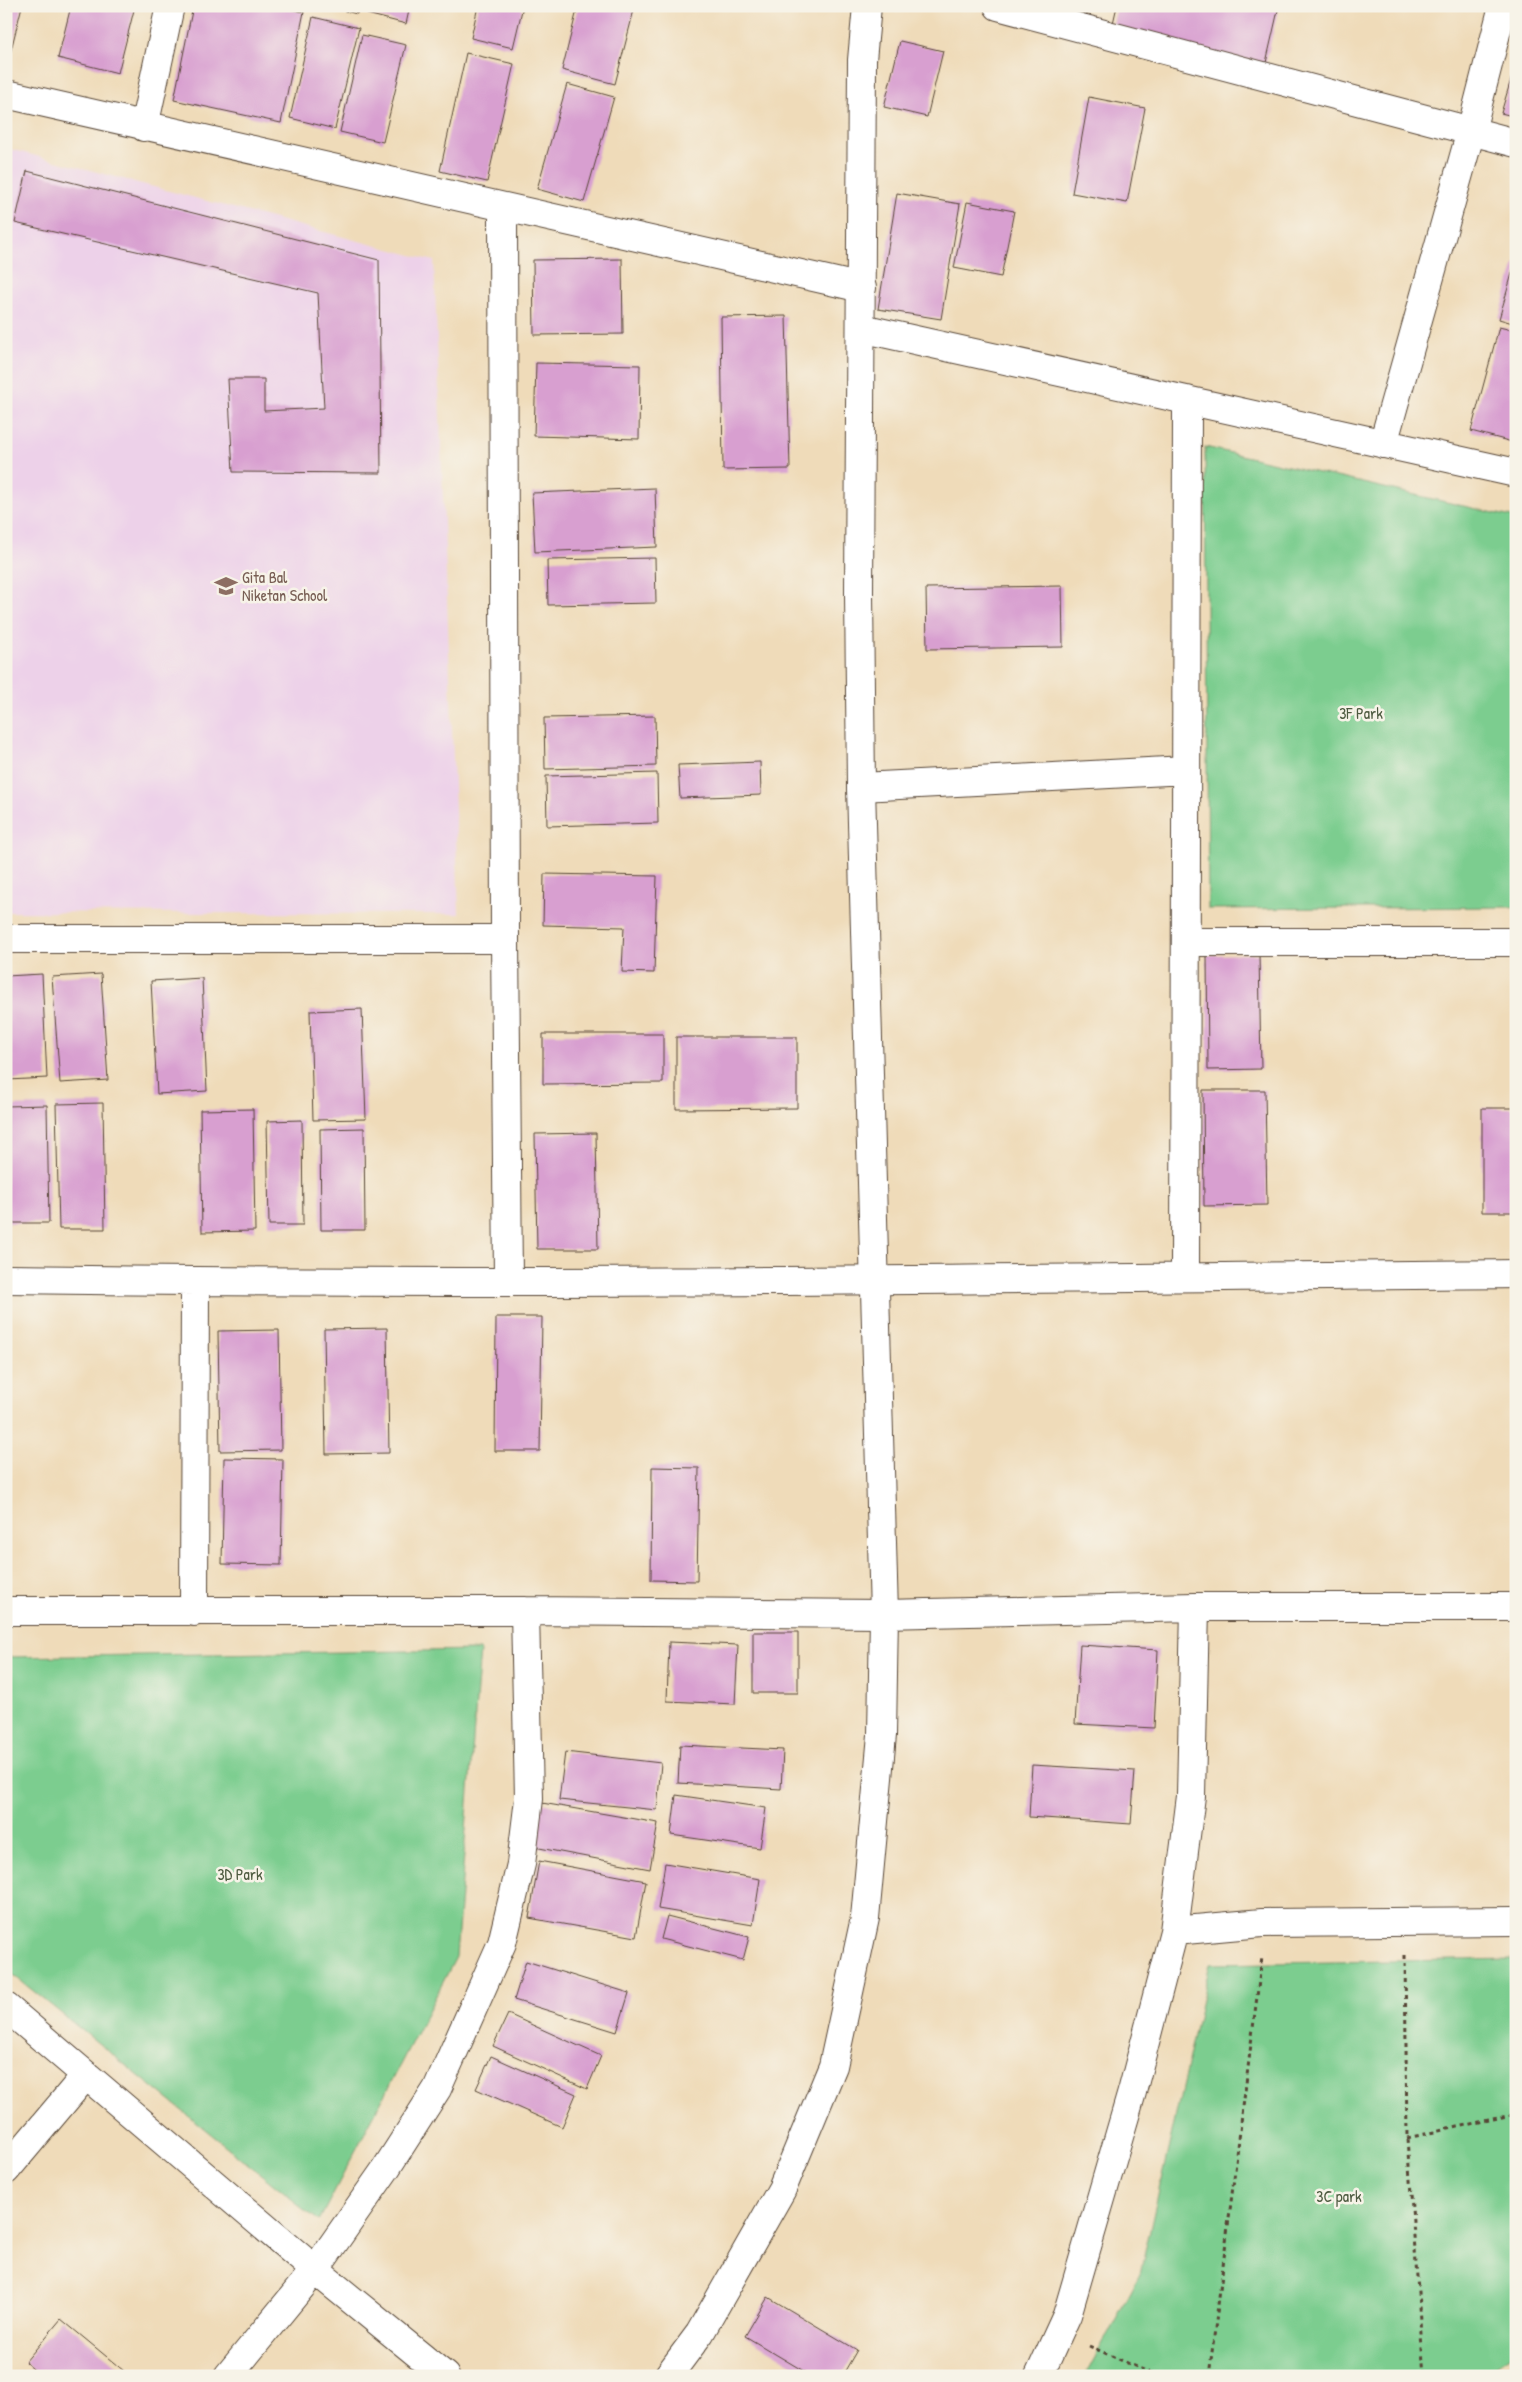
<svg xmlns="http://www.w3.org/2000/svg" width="1522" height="2382" viewBox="0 0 1522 2382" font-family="'Patrick Hand',sans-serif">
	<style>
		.built { fill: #edd1e9 }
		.green { fill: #7ccd8f; stroke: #5c7c56 }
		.building { fill: #d89fd0 }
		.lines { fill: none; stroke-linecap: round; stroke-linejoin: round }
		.minor-casing { stroke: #564535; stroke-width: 30 }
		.tertiary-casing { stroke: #564535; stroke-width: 30 }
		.path { stroke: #564535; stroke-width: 3; stroke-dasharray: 4 4; stroke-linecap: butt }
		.minor { stroke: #fff; stroke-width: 28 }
		.tertiary { stroke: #fff; stroke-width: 28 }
		.labels { text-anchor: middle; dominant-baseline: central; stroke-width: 5; stroke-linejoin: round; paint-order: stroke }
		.education-label { font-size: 16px; fill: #785e54; stroke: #f7f3e8; text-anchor: start }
		.park-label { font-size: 16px; fill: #4e5b40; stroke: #f7f3e8 }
	</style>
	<rect width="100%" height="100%" fill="#f7f3e8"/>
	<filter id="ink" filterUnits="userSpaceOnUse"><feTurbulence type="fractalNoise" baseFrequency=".02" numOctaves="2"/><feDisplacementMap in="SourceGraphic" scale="10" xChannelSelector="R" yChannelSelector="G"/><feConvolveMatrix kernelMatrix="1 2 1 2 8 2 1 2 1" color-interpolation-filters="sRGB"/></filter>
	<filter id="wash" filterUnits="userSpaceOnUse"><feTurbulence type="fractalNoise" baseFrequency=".0096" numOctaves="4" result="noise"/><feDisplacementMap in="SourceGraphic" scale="20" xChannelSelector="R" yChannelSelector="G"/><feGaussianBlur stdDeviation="1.12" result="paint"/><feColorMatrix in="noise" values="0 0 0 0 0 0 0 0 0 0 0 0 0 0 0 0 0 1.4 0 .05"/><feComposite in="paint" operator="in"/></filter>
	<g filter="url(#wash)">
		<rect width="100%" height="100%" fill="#efdbb9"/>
		<path class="built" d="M 6,148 L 434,261 L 459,914 L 6,912 Z"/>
		<path class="green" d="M 1205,447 L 1516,518 L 1516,907 L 1208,909 Z
			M 480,1650 L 456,1957 L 319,2221 L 6,1969 L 6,1657 Z
			M 1516,1959 L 1516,2352 L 1481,2376 L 1085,2376 L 1140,2274 L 1210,1964 Z"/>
		<g id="blocks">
			<path class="building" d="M 6,6 L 22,6 L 7,66 L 6,66 Z
				M 71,6 L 135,6 L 118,73 L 58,58 Z
				M 193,6 L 277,6 L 304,12 L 281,123 L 174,100 Z
				M 326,6 L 359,6 L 357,14 Z
				M 369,6 L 410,6 L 406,24 L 367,14 Z
				M 478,6 L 523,6 L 513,48 L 471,38 Z
				M 578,6 L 635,6 L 615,84 L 562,70 Z
				M 1117,6 L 1279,6 L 1265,67 L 1111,32 Z
				M 313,17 L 359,28 L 335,129 L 290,118 Z
				M 362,35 L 406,45 L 383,142 L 340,132 Z
				M 900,41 L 943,51 L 927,117 L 884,107 Z
				M 466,53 L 514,64 L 487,182 L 440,171 Z
				M 1515,66 L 1516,66 L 1516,117 L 1501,113 Z
				M 567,84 L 614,97 L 584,202 L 537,189 Z
				M 1089,97 L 1145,108 L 1127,203 L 1072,193 Z
				M 27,171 L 379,260 L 381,473 L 233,472 L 228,379 L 264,379 L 264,411 L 324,408 L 318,293 L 15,223 Z
				M 897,193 L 960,204 L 941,319 L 878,309 Z
				M 967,202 L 1014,211 L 1001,277 L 954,268 Z
				M 622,259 L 623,334 L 534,335 L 533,260 Z
				M 1515,263 L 1516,263 L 1516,324 L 1499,319 Z
				M 786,316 L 790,469 L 723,470 L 721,317 Z
				M 1499,327 L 1516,331 L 1516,443 L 1471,431 Z
				M 536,363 L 640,365 L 639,439 L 534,436 Z
				M 655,488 L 657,547 L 535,552 L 532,493 Z
				M 655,558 L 656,603 L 548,605 L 547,560 Z
				M 1062,586 L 1063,647 L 927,649 L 926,588 Z
				M 655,716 L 656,766 L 545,769 L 544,718 Z
				M 760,762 L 761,795 L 680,798 L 678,765 Z
				M 657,773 L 658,823 L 547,826 L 546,776 Z
				M 544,874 L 657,876 L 654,973 L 622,972 L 624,927 L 543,925 Z
				M 1259,954 L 1261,1069 L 1208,1070 L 1207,955 Z
				M 42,974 L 47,1078 L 8,1080 L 6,976 Z
				M 101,974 L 108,1080 L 60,1083 L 52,977 Z
				M 202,978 L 207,1091 L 157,1094 L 151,981 Z
				M 362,1009 L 366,1119 L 313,1120 L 310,1011 Z
				M 543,1034 L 663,1034 L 663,1083 L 543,1084 Z
				M 676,1037 L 797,1037 L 797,1108 L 676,1109 Z
				M 1203,1090 L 1265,1090 L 1267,1205 L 1204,1206 Z
				M 103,1103 L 105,1229 L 59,1229 L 56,1104 Z
				M 47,1105 L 49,1223 L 6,1223 L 6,1106 Z
				M 1482,1108 L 1516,1108 L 1516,1212 L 1482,1212 Z
				M 253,1109 L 255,1231 L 202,1232 L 200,1110 Z
				M 302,1120 L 303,1225 L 269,1225 L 267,1121 Z
				M 364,1128 L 365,1230 L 321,1230 L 320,1129 Z
				M 596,1133 L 598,1249 L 537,1249 L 535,1134 Z
				M 496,1317 L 542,1317 L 540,1451 L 495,1451 Z
				M 387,1328 L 389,1453 L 326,1454 L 324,1329 Z
				M 279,1330 L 281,1450 L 220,1451 L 218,1331 Z
				M 224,1458 L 283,1459 L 281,1565 L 222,1564 Z
				M 652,1467 L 699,1468 L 697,1581 L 651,1580 Z
				M 753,1632 L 798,1632 L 798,1693 L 753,1693 Z
				M 669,1642 L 738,1645 L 735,1704 L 667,1701 Z
				M 1080,1645 L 1158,1650 L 1154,1728 L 1075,1724 Z
				M 680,1745 L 783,1750 L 781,1789 L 678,1783 Z
				M 565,1752 L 661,1763 L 657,1810 L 559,1800 Z
				M 1032,1765 L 1135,1771 L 1131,1824 L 1029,1817 Z
				M 676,1795 L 766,1808 L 760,1848 L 671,1835 Z
				M 542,1803 L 658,1823 L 650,1869 L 534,1847 Z
				M 539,1861 L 646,1881 L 636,1937 L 529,1918 Z
				M 665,1863 L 760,1879 L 753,1925 L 658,1909 Z
				M 667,1916 L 749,1937 L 743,1960 L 661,1939 Z
				M 526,1961 L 629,1993 L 617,2032 L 514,2000 Z
				M 508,2014 L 601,2056 L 587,2089 L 493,2046 Z
				M 491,2056 L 576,2094 L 562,2127 L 476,2089 Z
				M 768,2297 L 857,2350 L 842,2376 L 812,2376 L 745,2336 Z
				M 61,2319 L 130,2376 L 41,2376 L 25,2362 Z"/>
		</g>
	</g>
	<g filter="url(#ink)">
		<use href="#blocks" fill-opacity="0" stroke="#564535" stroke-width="1"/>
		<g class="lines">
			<defs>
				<path id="minor" d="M 998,6 L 1516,143
					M 6,94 L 862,288
					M 144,127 L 170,6
					M 503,208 L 505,939 L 508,1280
					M 861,328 L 1516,473
					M 1383,444 L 1471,131 L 1503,6
					M 861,787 L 1186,770
					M 6,939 L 505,939
					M 1186,942 L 1516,942
					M 1185,1277 L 1187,400
					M 6,1279 C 509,1286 1013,1279 1516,1274
					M 6,1611 L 525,1611 L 884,1614 L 1195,1607 L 1516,1607
					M 194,1612 L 195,1282
					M 1174,1931 L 1262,1923 L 1516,1921
					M 6,2007 L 315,2270 L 445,2376
					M 6,2170 L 86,2075
					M 228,2376 L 315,2270 L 385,2170 L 437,2089 L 502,1943 L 521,1864 L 529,1799 L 525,1611
					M 1039,2376 L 1067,2315 L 1132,2092 L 1174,1931 L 1191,1796 L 1195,1607"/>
				<path id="tertiary" d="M 668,2376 L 700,2333 L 782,2189 L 833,2066 L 865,1918 L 882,1735 L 884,1614 L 861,787 L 859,593 L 862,60 L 867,6"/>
			</defs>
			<use href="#minor" class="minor-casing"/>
			<use href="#tertiary" class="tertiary-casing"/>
			<path class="path" d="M 1405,1955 L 1407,2138 L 1424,2376
				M 1407,2138 L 1516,2114
				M 1089,2346 L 1157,2376
				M 1209,2376 L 1262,1957"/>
			<use href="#minor" class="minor"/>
			<use href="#tertiary" class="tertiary"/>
		</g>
	</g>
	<defs>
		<symbol id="school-bare" viewBox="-9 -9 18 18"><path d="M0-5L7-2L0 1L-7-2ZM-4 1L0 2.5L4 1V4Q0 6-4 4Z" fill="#8d6e63" stroke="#f7f3e8" stroke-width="2.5" paint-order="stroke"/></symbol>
	</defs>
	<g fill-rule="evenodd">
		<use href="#school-bare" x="210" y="570" width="32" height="32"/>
	</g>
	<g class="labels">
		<g class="education-label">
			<text x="242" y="577">Gita Bal<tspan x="242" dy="18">Niketan School</tspan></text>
		</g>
		<g class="park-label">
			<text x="1361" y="713">3F Park</text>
			<text x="240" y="1874">3D Park</text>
			<text x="1339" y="2196">3C park</text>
		</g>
	</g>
	<rect width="1522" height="2382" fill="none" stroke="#f7f3e8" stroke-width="25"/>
</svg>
